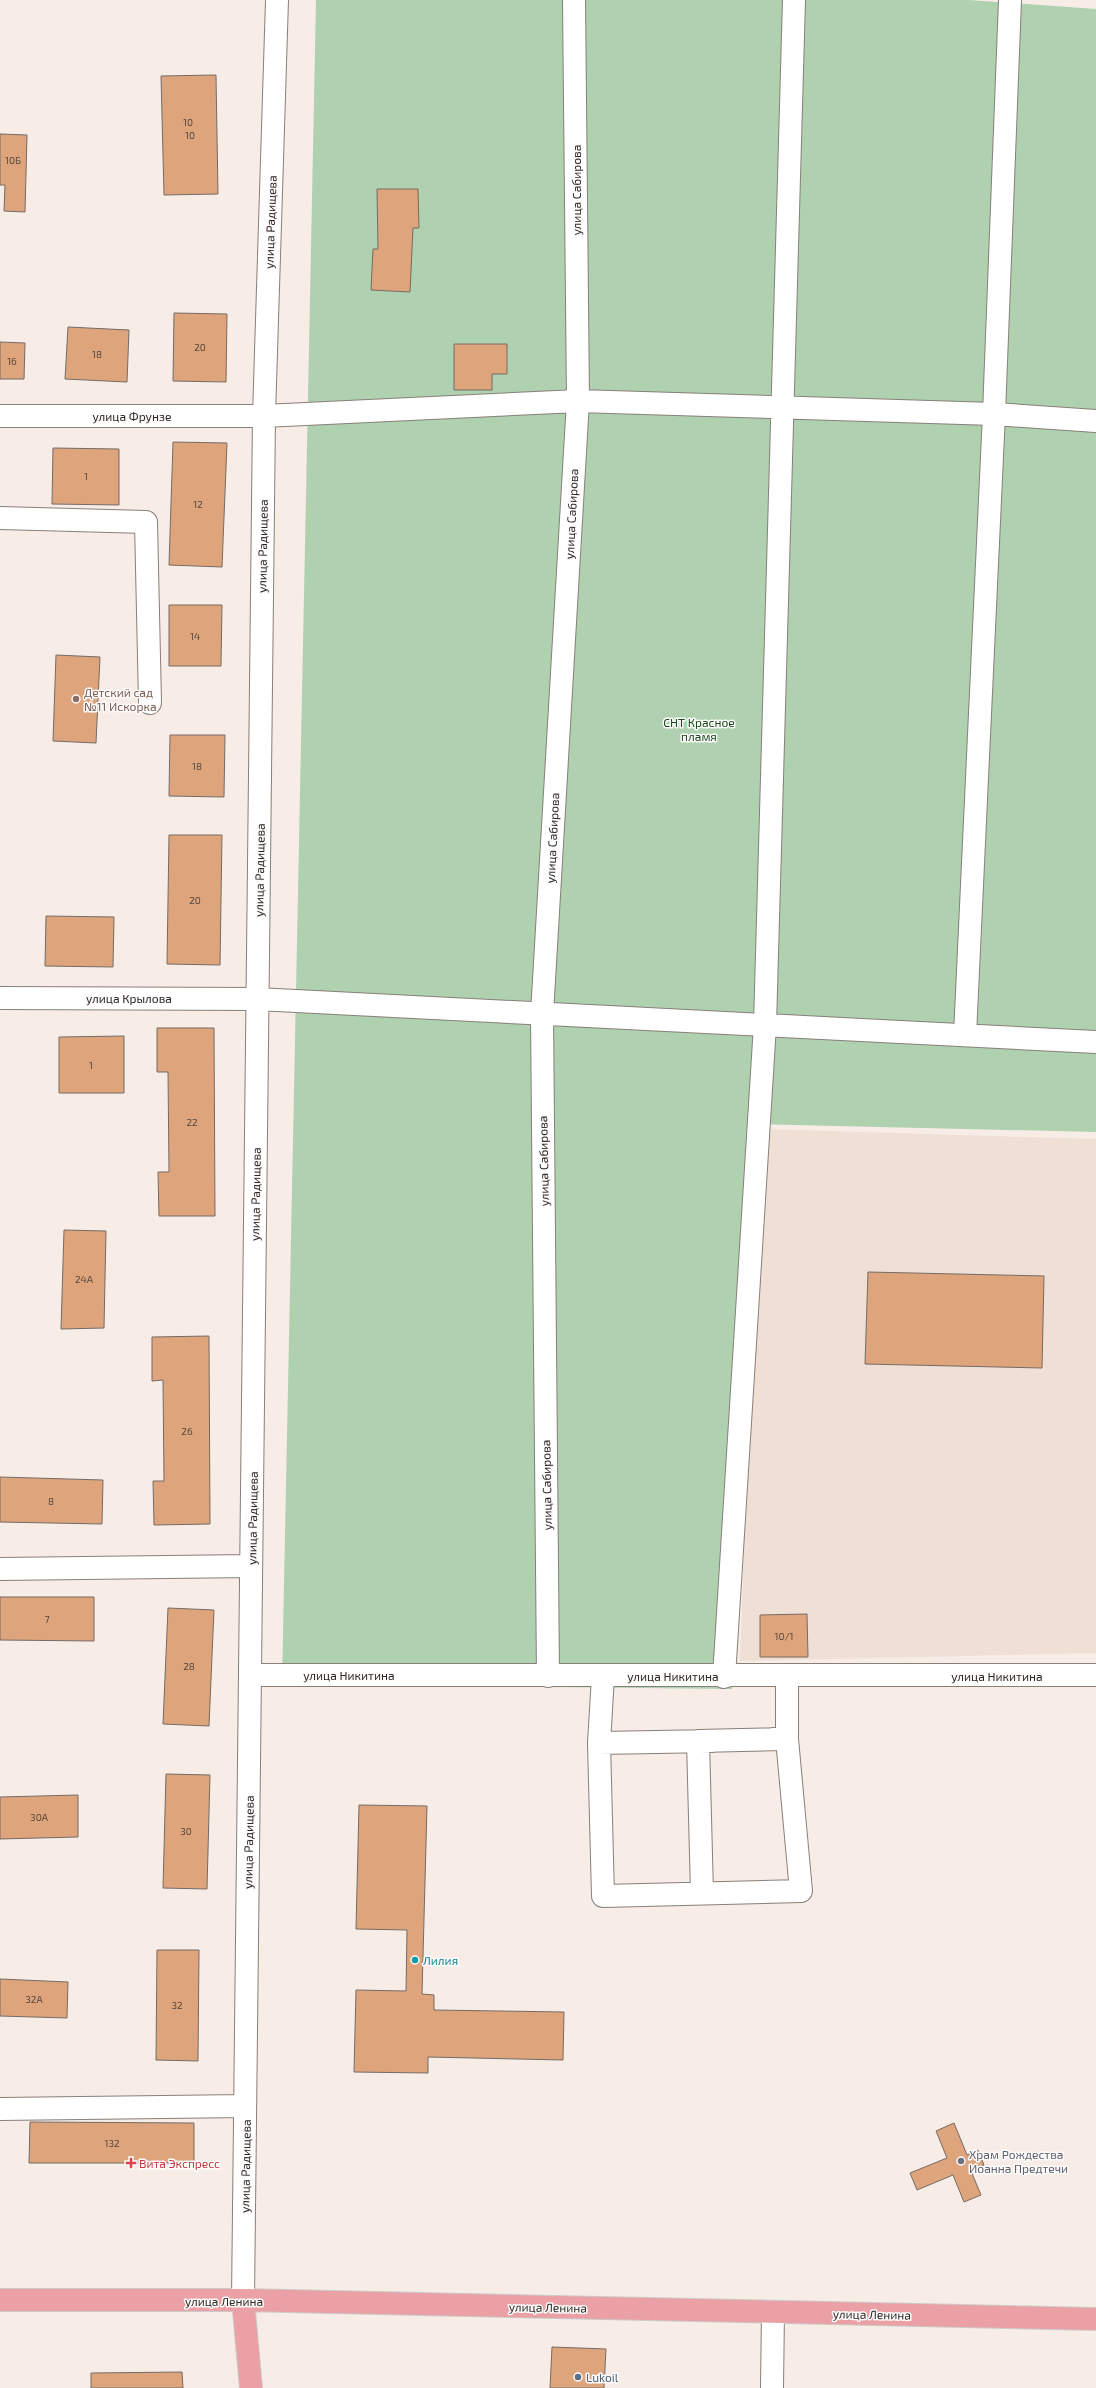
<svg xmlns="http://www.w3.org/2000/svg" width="1096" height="2388" viewBox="0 0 1096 2388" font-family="'Exo 2',sans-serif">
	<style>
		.built { fill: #f0dfd4 }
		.garden { fill: #afd1af }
		.building { fill: #dea57d; stroke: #746b65 }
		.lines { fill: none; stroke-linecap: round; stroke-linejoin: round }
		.minor-casing { stroke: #887f79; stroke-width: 24 }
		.major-casing { stroke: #cccbcb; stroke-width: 24 }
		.minor { stroke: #fff; stroke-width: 22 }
		.major { stroke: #eaa0a4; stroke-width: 22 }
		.education-dot { fill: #8d6e63; stroke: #fefcfb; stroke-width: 1.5 }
		.culture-dot { fill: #0f9aa8; stroke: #fefcfb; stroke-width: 1.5 }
		.worship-dot { fill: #6b7280; stroke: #fefcfb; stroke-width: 1.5 }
		.health-dot { fill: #e0444e; stroke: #fefcfb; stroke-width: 1.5 }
		.service-dot { fill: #5c6f8a; stroke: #fefcfb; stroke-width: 1.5 }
		.labels { text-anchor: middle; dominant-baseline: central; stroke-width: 3; stroke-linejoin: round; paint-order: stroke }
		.number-label { font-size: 10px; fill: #58473b }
		.street-label { font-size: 12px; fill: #2b2825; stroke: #fefcfb }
		.education-label { font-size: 12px; fill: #785e54; stroke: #fefcfb; text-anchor: start }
		.park-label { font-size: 12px; fill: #16491b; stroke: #fefcfb }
		.culture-label { font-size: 12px; fill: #0d838f; stroke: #fefcfb; text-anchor: start }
		.worship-label { font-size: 12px; fill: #5b616d; stroke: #fefcfb; text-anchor: start }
		.health-label { font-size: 12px; fill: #be3a42; stroke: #fefcfb; text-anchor: start }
		.service-label { font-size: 12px; fill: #4e5e75; stroke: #fefcfb; text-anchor: start }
	</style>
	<rect width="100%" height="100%" fill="#f7ede6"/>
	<path class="built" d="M 759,1129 L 1096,1139 L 1096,1653 L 740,1661 Z"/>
	<path class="garden" d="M 316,0 L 969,0 L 1096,9 L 1096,1132 L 755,1124 L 732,1689 L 282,1684 Z"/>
	<path class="building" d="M 216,75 L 218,194 L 164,195 L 161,76 Z
		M 0,134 L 27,135 L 25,212 L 4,211 L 5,185 L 0,185 Z
		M 377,189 L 418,189 L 419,228 L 413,228 L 410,292 L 371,290 L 373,249 L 378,249 Z
		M 174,313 L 227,314 L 226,382 L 173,381 Z
		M 68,327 L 129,330 L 127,382 L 65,379 Z
		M 0,342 L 25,343 L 24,379 L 0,379 Z
		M 454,344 L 507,344 L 507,374 L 492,374 L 492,390 L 454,390 Z
		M 173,442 L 227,443 L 222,567 L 169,565 Z
		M 53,448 L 119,449 L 119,505 L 52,504 Z
		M 169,605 L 222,605 L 221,666 L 169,666 Z
		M 56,655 L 100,657 L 96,743 L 53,741 Z
		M 170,735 L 225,735 L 224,797 L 169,796 Z
		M 169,835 L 222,835 L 220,965 L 167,964 Z
		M 46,916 L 114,917 L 113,967 L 45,966 Z
		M 157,1028 L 214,1028 L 215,1216 L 159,1216 L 158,1172 L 169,1172 L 168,1072 L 157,1072 Z
		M 124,1036 L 124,1093 L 59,1093 L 59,1037 Z
		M 64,1230 L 106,1231 L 104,1328 L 61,1329 Z
		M 868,1272 L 1044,1276 L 1042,1368 L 865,1364 Z
		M 209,1336 L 210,1524 L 154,1525 L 153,1481 L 164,1481 L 163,1380 L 152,1381 L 152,1337 Z
		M 0,1477 L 103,1480 L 102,1524 L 0,1522 Z
		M 0,1597 L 94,1597 L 94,1641 L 0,1640 Z
		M 168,1608 L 214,1610 L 209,1726 L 163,1724 Z
		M 807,1614 L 808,1657 L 760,1657 L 760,1615 Z
		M 166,1774 L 210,1775 L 207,1889 L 163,1888 Z
		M 78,1795 L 78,1837 L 0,1839 L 0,1797 Z
		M 359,1805 L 427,1806 L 422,1994 L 434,1995 L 434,2010 L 564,2012 L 563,2060 L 428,2057 L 428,2073 L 354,2072 L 356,1990 L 406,1991 L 407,1930 L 356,1929 Z
		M 157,1950 L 199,1950 L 198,2061 L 156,2060 Z
		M 0,1979 L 68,1982 L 67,2018 L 0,2016 Z
		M 30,2122 L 194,2123 L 194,2163 L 29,2163 Z
		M 954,2123 L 967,2155 L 978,2150 L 984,2165 L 971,2171 L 981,2195 L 964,2202 L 953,2175 L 917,2190 L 910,2173 L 947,2158 L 936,2131 Z
		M 552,2347 L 606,2349 L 604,2388 L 550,2388 Z
		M 182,2372 L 183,2388 L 91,2388 L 91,2373 Z"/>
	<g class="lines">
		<defs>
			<path id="minor" d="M 0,416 L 264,416 L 578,401 L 994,414 L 1096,421
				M 0,518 L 146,522 L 150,703
				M 0,998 L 257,999 L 1096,1042
				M 965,1035 L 994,414 L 1010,0
				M 0,1569 L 251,1566
				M 250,1675 L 1096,1675
				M 548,1676 L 542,1014 L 578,401 L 574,0
				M 603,1676 L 599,1743 L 713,1741
				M 724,1677 L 765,1025 L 794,0
				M 773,1739 L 787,1739 L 787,1676
				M 599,1743 L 603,1896 L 801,1891 L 787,1739 L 698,1741 L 702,1893
				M 0,2109 L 245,2106
				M 243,2300 L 264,416 L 277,0
				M 772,2388 L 773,2312"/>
			<path id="major" d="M 0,2300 L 243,2300 L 1096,2319
				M 243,2300 L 251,2388"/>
		</defs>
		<use href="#minor" class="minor-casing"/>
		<use href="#major" class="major-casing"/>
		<use href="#minor" class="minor"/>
		<use href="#major" class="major"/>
	</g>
	<circle class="education-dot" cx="76" cy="699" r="4"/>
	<circle class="culture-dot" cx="415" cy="1960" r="4"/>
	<circle class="worship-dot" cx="961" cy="2161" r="4"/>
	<path class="health-dot" d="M129 2157h4v4h4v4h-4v4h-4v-4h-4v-4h4z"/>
	<circle class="service-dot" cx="578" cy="2377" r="4"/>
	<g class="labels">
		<g class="number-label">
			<text x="188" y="122">10</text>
			<text x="190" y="135">10</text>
			<text x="13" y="160">10Б</text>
			<text x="200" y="347">20</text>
			<text x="97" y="354">18</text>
			<text x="12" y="361">16</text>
			<text x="86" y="476">1</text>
			<text x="198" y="504">12</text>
			<text x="195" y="636">14</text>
			<text x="197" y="766">18</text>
			<text x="195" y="900">20</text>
			<text x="91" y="1065">1</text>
			<text x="192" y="1122">22</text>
			<text x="84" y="1279">24А</text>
			<text x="187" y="1431">26</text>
			<text x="51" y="1501">8</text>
			<text x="47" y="1619">7</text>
			<text x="784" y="1636">10/1</text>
			<text x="189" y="1666">28</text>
			<text x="39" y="1817">30А</text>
			<text x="186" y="1831">30</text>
			<text x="34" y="1999">32А</text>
			<text x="177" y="2005">32</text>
			<text x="112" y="2143">132</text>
		</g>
		<g class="street-label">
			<text transform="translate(576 190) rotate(-90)">улица Сабирова</text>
			<text transform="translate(270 222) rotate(-88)">улица Радищева</text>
			<text x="132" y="416">улица Фрунзе</text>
			<text transform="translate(571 514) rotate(-87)">улица Сабирова</text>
			<text transform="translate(262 546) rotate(-89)">улица Радищева</text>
			<text transform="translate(552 838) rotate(-87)">улица Сабирова</text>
			<text transform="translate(259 870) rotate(-89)">улица Радищева</text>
			<text x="129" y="998">улица Крылова</text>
			<text transform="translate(543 1161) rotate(-91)">улица Сабирова</text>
			<text transform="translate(255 1194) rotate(-89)">улица Радищева</text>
			<text transform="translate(546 1485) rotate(-91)">улица Сабирова</text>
			<text transform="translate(252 1518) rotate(-89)">улица Радищева</text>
			<text x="349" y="1675">улица Никитина</text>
			<text x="673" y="1676">улица Никитина</text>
			<text x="997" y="1676">улица Никитина</text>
			<text transform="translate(248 1842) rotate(-89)">улица Радищева</text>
			<text transform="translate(245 2166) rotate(-89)">улица Радищева</text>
			<text x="224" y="2301">улица Ленина</text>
			<text transform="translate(548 2307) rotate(1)">улица Ленина</text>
			<text transform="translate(872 2314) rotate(1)">улица Ленина</text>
		</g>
		<g class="education-label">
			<text x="84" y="692">Детский сад<tspan x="84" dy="14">№11 Искорка</tspan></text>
		</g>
		<g class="park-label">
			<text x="699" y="722">СНТ Красное<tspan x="699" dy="14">пламя</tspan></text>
		</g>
		<g class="culture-label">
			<text x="423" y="1960">Лилия</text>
		</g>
		<g class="worship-label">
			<text x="969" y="2154">Храм Рождества<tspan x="969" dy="14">Иоанна Предтечи</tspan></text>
		</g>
		<g class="health-label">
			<text x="139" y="2163">Вита Экспресс</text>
		</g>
		<g class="service-label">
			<text x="586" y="2377">Lukoil</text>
		</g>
	</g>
</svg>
